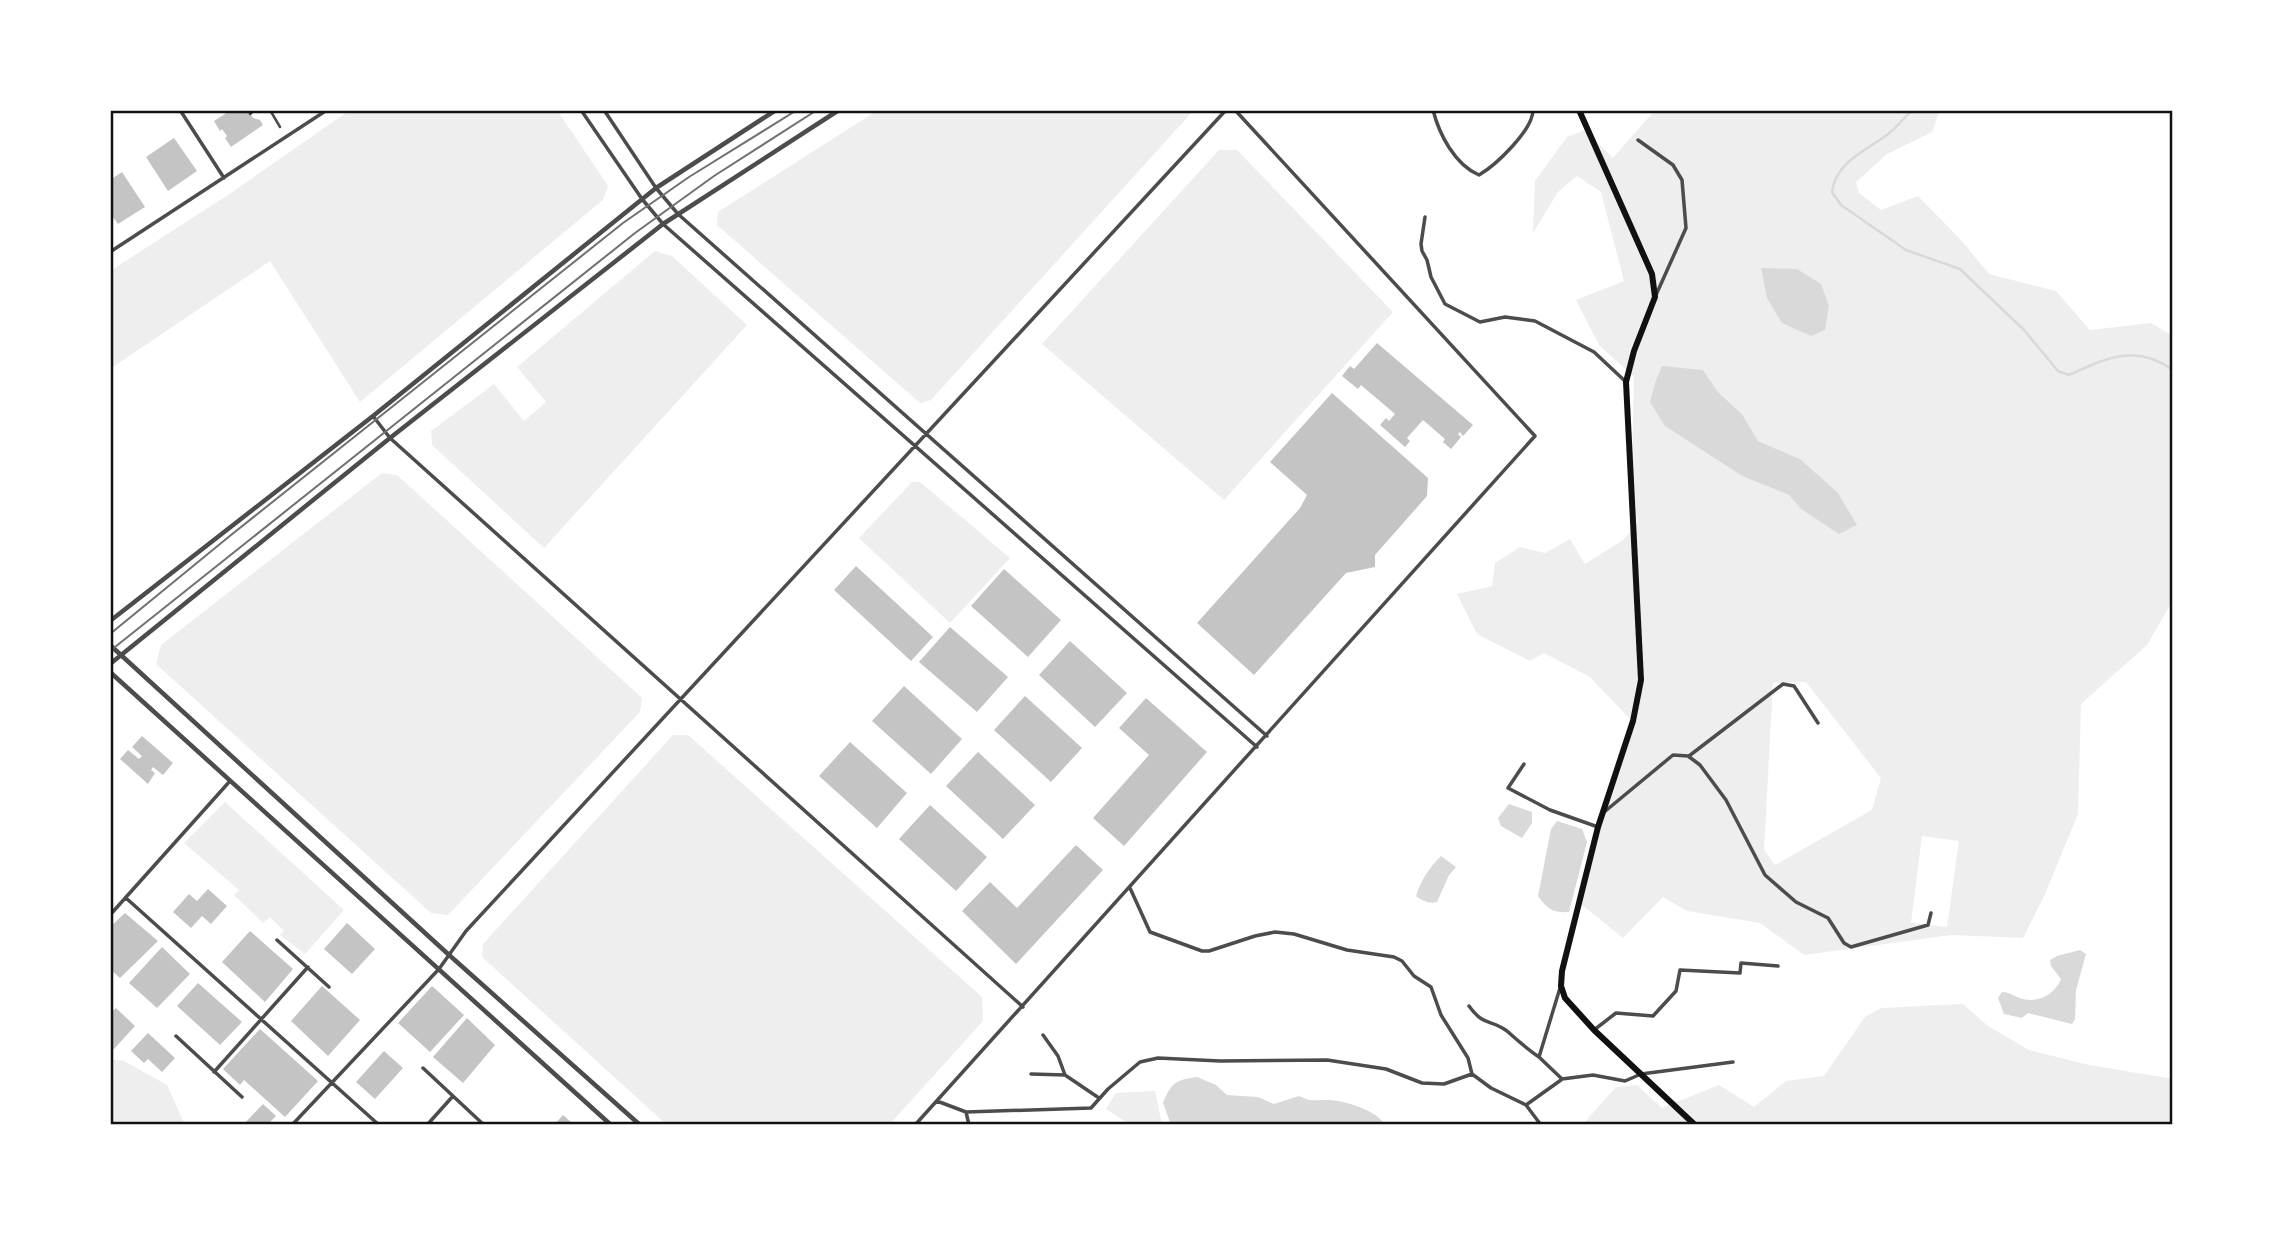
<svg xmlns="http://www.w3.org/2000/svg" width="2283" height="1235" viewBox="0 0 2283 1235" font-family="Overpass,sans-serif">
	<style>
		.green { fill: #eee; fill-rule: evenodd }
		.water { fill: #d9d9d9 }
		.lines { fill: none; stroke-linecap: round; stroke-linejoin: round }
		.stream { stroke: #d9d9d9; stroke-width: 2.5 }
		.building { fill: #c4c4c4 }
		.pedestrian { stroke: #4c4c4c; stroke-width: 2.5 }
		.minor { stroke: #4c4c4c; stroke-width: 3.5 }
		.tertiary { stroke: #4c4c4c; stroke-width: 4.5 }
		.primary { stroke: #111; stroke-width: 6 }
		.tram { stroke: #707070; stroke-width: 2 }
		.neatline { fill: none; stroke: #111; stroke-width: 2.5 }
	</style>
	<rect width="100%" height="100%" fill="#fff"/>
	<path class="green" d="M 350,110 L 557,110 L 608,186 L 603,200 L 360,402 L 270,261 L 110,369 L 110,271 L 225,197 Z
		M 878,110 L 1194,110 L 931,400 L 920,403 L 717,225 L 718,212 Z
		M 1655,110 L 1940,110 L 1932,132 L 1887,154 L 1856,182 L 1859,193 L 1881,210 L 1918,196 L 1961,240 L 1989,274 L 2056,291 L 2090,330 L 2151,323 L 2173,336 L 2173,600 L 2147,645 L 2081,704 L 2078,814 L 2045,894 L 2023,938 L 1951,935 L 1804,955 L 1760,923 L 1687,911 L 1663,897 L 1623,938 L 1576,900 L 1597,821 L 1630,719 L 1590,677 L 1544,653 L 1530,661 L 1477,634 L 1457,594 L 1492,586 L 1495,563 L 1520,547 L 1545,553 L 1570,539 L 1585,564 L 1623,540 L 1637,524 L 1632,465 L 1634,377 L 1599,345 L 1576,300 L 1624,281 L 1601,192 L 1577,176 L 1558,192 L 1533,233 L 1535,181 L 1567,137 L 1585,130 L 1613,158 ZM 1703,370 L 1718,392 L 1742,414 L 1758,441 L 1800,459 L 1801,509 L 1789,495 L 1742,476 L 1665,426 ZM 1806,682 L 1881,778 L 1872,810 L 1775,865 L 1764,850 L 1773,683 ZM 1922,836 L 1959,841 L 1947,927 L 1911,923 Z
		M 1219,150 L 1237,150 L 1393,312 L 1224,500 L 1042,344 Z
		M 655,251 L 672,256 L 747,325 L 544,548 L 432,445 L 431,431 L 494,384 L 524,421 L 546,402 L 517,367 Z
		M 382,473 L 397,475 L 642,698 L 640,712 L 448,915 L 431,913 L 156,664 L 161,645 Z
		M 912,482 L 920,482 L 1010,558 L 950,623 L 859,538 Z
		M 673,735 L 688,735 L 982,997 L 983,1021 L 889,1125 L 667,1125 L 482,957 L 483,944 Z
		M 225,802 L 344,910 L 305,954 L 280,935 L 284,931 L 270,917 L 263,923 L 234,895 L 239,890 L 184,843 Z
		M 1963,1004 L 1988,1026 L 2029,1050 L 2089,1065 L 2173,1079 L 2173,1125 L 1582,1125 L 1616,1087 L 1637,1085 L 1662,1108 L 1719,1085 L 1754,1107 L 1786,1081 L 1824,1076 L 1865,1017 L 1881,1008 Z
		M 110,1059 L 124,1061 L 167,1085 L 185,1125 L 110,1125 Z
		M 1155,1091 L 1162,1125 L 1131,1125 L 1106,1109 L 1116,1093 Z"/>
	<path class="water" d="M 1761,268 L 1797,269 L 1821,284 L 1829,306 L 1825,330 L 1811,336 L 1782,323 L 1767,298 Z
		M 1662,366 L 1703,370 L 1718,392 L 1742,414 L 1758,441 L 1800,459 L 1838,493 L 1857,525 L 1839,534 L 1801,509 L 1789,495 L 1742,476 L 1665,426 L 1650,402 L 1655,383 Z
		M 1509,804 L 1532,812 L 1532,823 L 1522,838 L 1501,826 L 1498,818 Z
		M 1557,821 L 1582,829 L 1587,842 L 1569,912 C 1553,913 1547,909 1538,896 L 1551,829 Z
		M 1441,856 L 1456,867 L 1449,875 L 1437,902 C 1429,904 1423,901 1416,896 C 1421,880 1429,868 1441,856 Z
		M 2080,950 L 2086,954 L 2076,990 L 2075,1019 L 2072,1024 L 2028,1013 L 2022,1018 L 2004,1014 L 1998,998 L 2002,992 C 2010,992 2015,997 2023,999 C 2039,1003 2055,994 2061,979 L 2051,966 L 2050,960 L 2057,956 Z
		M 1197,1077 L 1216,1085 L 1227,1095 L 1258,1097 L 1274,1104 L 1299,1096 C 1312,1102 1312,1100 1325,1100 C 1342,1099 1377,1110 1385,1125 L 1171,1125 L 1163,1103 C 1171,1083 1175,1080 1197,1077 Z"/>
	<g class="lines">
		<path class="stream" d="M 1912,110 C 1904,118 1897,127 1888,134 C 1866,151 1836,161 1832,192 L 1841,205 L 1906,250 L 1960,269 L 2024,330 L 2058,371 L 2069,375 C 2107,358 2135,343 2173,370"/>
	</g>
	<path class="building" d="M 231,110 L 248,110 L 253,118 L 260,120 L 263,125 L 231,147 L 225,138 L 227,136 L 222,129 L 220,131 L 214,121 Z
		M 174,138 L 197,171 L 168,191 L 146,157 Z
		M 122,172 L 145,207 L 118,224 L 110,213 L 110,180 Z
		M 1377,343 L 1473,425 L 1463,436 L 1460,432 L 1458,434 L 1461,437 L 1451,449 L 1443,442 L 1445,439 L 1423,420 L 1407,438 L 1410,441 L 1405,447 L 1380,425 L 1386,418 L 1389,421 L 1395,414 L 1361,385 L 1358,389 L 1342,376 L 1350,366 L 1354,369 Z
		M 1332,393 L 1428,478 L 1427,496 L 1375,555 L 1375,567 L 1346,573 L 1254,675 L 1197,623 L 1300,508 L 1307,495 L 1270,462 Z
		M 856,566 L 933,637 L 911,661 L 834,590 Z
		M 1004,569 L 1061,620 L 1028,657 L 971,606 Z
		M 950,627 L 1008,677 L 977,712 L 919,662 Z
		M 1070,641 L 1127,693 L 1095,727 L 1039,675 Z
		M 904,686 L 962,739 L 931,774 L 872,721 Z
		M 1025,696 L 1082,748 L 1051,782 L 994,730 Z
		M 1146,698 L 1207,752 L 1124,846 L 1093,818 L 1149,755 L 1119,728 Z
		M 142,736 L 173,763 L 163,775 L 153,767 L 151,770 L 155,773 L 148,784 L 120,759 L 128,750 L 139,759 L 142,756 L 132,747 Z
		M 850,742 L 907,793 L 877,828 L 819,776 Z
		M 978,752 L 1035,805 L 1003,839 L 946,786 Z
		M 930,805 L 987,857 L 956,891 L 899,839 Z
		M 1076,845 L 1103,870 L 1016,964 L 962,911 L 990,882 L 1017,908 Z
		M 208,889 L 227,906 L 211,924 L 202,916 L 191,928 L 173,912 L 189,894 L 197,901 Z
		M 125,913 L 158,941 L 120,978 L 110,969 L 110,927 Z
		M 347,923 L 375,949 L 352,974 L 324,949 Z
		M 250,931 L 293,969 L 265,1002 L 222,962 Z
		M 162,947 L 190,974 L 157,1008 L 129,983 Z
		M 198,983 L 242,1022 L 220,1045 L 177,1006 Z
		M 322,986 L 360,1020 L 328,1056 L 291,1021 Z
		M 432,986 L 464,1015 L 430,1052 L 398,1023 Z
		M 116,1008 L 135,1026 L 113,1050 L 110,1047 L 110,1013 Z
		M 467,1018 L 495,1045 L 463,1083 L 433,1057 Z
		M 260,1029 L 318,1081 L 285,1117 L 244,1080 L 240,1085 L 223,1069 Z
		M 148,1033 L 175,1058 L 162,1072 L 148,1059 L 144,1063 L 131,1051 Z
		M 384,1051 L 403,1068 L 375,1099 L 356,1082 Z
		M 263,1104 L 276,1116 L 267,1125 L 243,1125 Z
		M 563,1115 L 574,1125 L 554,1125 Z"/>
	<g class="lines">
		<path class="pedestrian" d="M 270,110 L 280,127
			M 250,114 L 255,110"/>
		<path class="minor" d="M 180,110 L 224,178
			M 581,110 L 642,199 L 663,224 L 1257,747
			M 604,110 L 656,188 L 678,214 L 1267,736
			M 1433,110 C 1439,134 1455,165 1479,175 C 1496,165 1533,130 1533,110
			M 1638,140 L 1673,165 L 1682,180 L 1686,228 L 1656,295
			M 1425,217 L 1421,244 L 1422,251 L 1427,260 L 1431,277 L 1445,304 L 1480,322 L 1505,317 L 1535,321 L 1594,352 L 1626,382
			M 110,252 L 327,110
			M 373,416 L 390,438 L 1023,1007
			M 1689,756 L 1783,684 L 1794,686 L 1818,723
			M 1524,764 L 1508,788 L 1550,810 L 1598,827
			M 1603,813 L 1673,755 L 1688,756 L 1700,765 L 1726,800 L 1765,875 L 1796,902 L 1828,918 L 1844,943 L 1851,947 L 1928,925 L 1931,913
			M 1130,888 L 1150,932 L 1202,951 L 1209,951 L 1255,936 L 1275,932 L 1294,934 L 1347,950 L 1394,957 L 1402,961 L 1414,976 L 1431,987 L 1441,1015 L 1468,1058 L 1472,1074 L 1491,1088 L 1526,1105 L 1541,1125
			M 126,898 L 379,1125
			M 110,915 L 230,781
			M 277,940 L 329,987
			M 1560,988 L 1539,1057 L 1562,1079 L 1593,1075 L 1625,1081 L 1641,1074 L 1733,1062
			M 1469,1006 C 1484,1027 1491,1019 1507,1031 C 1517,1040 1527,1049 1539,1057
			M 1594,1030 L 1616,1013 L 1653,1016 L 1676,991 L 1680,970 L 1740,973 L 1741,963 L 1778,966
			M 1043,1035 L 1058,1056 L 1065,1075 L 1099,1098
			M 176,1036 L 242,1097
			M 423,1068 L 484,1125
			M 214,1072 L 308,967
			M 1031,1074 L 1065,1075
			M 937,1101 L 966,1112 L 1091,1108 L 1108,1089 L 1140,1062 L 1158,1058 L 1220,1061 L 1327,1060 L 1386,1069 L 1422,1083 L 1444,1084 L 1472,1074
			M 1526,1105 L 1561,1080
			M 966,1112 L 969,1125
			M 292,1125 L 439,969 L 466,931 L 1226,110
			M 427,1125 L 453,1096
			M 915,1125 L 1535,436 L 1235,110"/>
		<path class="tertiary" d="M 110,621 L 373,416 L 656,188 L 776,110
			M 110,645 L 448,954 L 640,1125
			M 110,664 L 390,438 L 663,224 L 839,110
			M 110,672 L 611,1125"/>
		<path class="primary" d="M 1579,110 L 1652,274 L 1655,297 L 1634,351 L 1626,382 L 1641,680 L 1633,721 L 1598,827 L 1562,971 L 1561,986 L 1565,998 L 1594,1030 L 1695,1125"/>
		<path class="tram" d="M 110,634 L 231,535 L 623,223 L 689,177 L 797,110
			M 110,651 L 635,233 L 714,176 L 817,110"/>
	</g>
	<rect width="2283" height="1235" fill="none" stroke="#ffffff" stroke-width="224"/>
	<rect x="112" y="112" width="2059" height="1011" class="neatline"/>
</svg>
